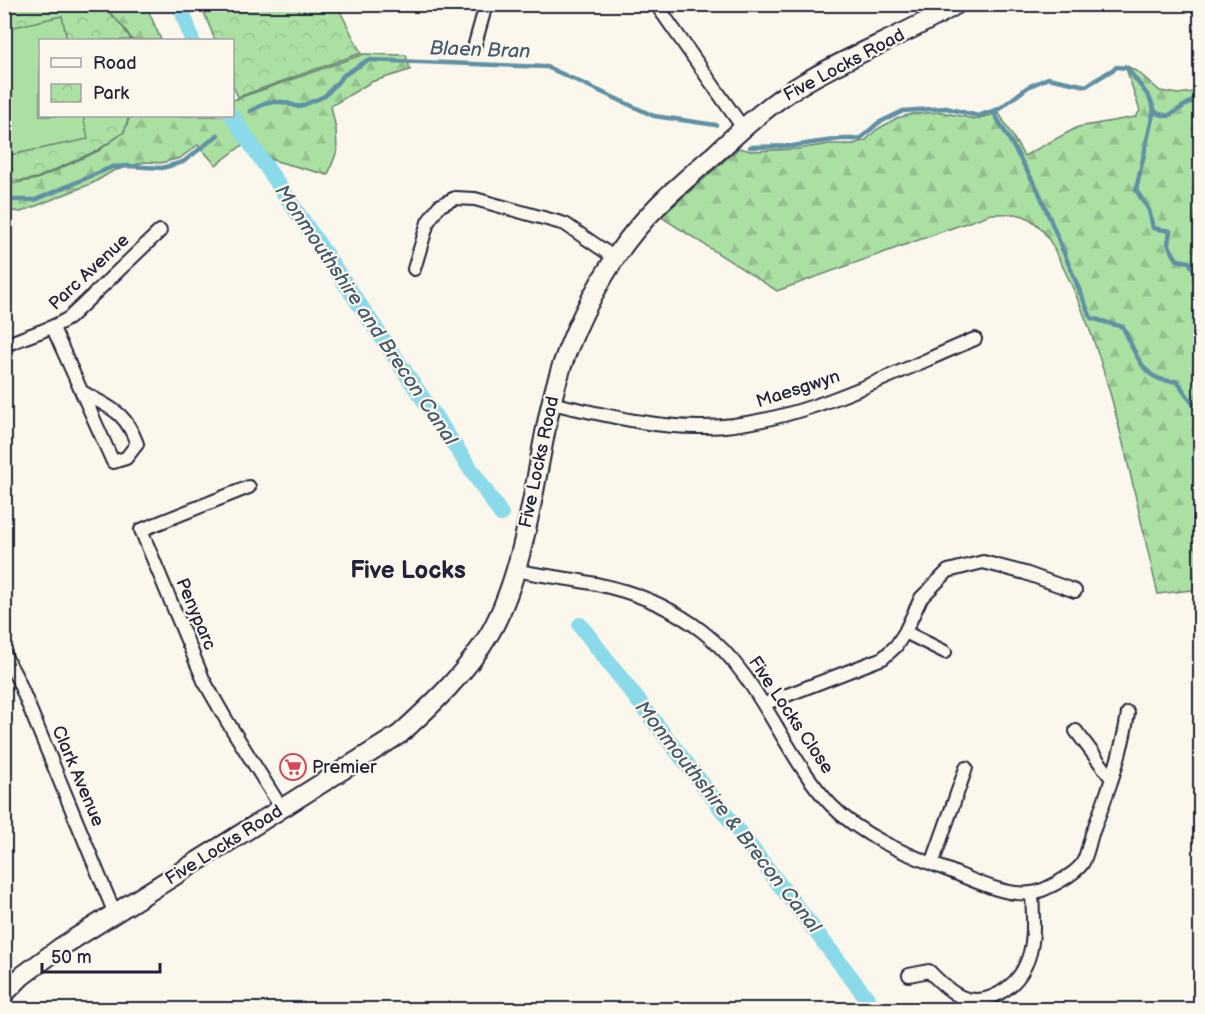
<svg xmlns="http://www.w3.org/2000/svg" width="1205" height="1014" viewBox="0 0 1205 1014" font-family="'Balsamiq Sans',sans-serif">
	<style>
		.forest { fill: url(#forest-firs); stroke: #66816f; stroke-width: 1.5 }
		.park { fill: url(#park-crowns); stroke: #66816f; stroke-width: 1.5 }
		.garden { fill: #abe0a3; stroke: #66816f; stroke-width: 1.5 }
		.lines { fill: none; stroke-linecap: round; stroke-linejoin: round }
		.stream { stroke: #6190a3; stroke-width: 4.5 }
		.canal { stroke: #8bdae9; stroke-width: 16 }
		.street-casing { stroke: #22223b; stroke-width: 16 }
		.secondary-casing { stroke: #22223b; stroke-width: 22 }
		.street { stroke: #fbf7ec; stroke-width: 12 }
		.secondary { stroke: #fbf7ec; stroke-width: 18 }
		.labels { text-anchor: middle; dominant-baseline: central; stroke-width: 4.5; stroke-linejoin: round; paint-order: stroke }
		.street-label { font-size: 18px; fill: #22223b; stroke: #fbf7ec }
		.poi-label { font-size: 18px; fill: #22223b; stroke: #fbf7ec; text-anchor: start }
		.water-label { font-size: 20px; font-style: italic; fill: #42596f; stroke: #fbf7ec }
		.district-label { font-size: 24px; font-weight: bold; fill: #22223b; stroke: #fbf7ec }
	</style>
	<defs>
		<pattern id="forest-firs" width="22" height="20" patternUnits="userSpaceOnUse" patternTransform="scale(1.5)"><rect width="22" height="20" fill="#abe0a3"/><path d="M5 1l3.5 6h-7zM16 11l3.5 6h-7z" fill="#93c08d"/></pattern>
		<pattern id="park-crowns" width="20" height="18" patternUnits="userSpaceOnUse" patternTransform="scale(1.5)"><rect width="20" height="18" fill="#abe0a3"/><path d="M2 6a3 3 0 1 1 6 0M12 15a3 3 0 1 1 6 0" fill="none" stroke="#93c08d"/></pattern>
	</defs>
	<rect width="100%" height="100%" fill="#fbf7ec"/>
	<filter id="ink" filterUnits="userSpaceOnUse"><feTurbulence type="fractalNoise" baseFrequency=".0167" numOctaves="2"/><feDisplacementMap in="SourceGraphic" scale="12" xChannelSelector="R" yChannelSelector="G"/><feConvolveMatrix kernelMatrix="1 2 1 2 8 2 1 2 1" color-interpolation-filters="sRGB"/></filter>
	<g filter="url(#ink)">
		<path class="forest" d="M 99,5 L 146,5 L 161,40 L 132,40 L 125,29 Z
			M 364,54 L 406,55 L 410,70 L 371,82 L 331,106 L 336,129 L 337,151 L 328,175 L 272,160 L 252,138 L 216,165 L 198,145 L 180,158 L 161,163 L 145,162 L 113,171 L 93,183 L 21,212 L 5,210 L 5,185 L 37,179 L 98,151 L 124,132 L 130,116 L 232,116 L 233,100 Z
			M 1125,65 L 1138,72 L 1160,91 L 1178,94 L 1200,91 L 1200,589 L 1158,594 C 1131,485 1114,371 1064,269 C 1055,252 1048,231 1031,220 C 1020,212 1005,214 991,214 L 777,291 L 661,217 L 739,148 L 751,151 L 797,149 L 830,144 L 853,144 L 866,140 L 876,130 L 897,118 L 913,114 L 941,112 L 975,119 L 999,113 L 1024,156 L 1078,127 L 1135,117 L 1140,111 Z"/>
		<path class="park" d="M 4,5 L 96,5 C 111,10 124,27 131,40 L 40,40 L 40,116 L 129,116 L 124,132 L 98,150 L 37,178 L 21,181 L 5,180 Z
			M 201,5 L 337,5 L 361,53 L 238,97 L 233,86 L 232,40 L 215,40 Z"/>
		<path class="garden" d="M 62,16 L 67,40 L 40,40 L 40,116 L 83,116 L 88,139 L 5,156 L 5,29 Z"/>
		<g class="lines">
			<path class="stream" d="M 1154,109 L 1136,190 L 1149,210 L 1153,228 L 1170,231 L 1168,244 L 1177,260 L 1189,262 L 1197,275 L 1200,277
				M 250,111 L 268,102 L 283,102 L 299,107 L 325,96 L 344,75 L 368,60 L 547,67 L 654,116 L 716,125
				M 993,111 L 1038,190 L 1091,318 L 1123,327 C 1135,352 1143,384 1177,381 L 1193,404 L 1200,405
				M 750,147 L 792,146 L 840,139 L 860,139 L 878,123 L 903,111 L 946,108 L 978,116 L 999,109 L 1028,87 L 1048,78 L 1086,86 L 1117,67 L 1127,68 L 1149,97 L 1156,113 L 1168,116 L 1200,96
				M 4,200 L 35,200 L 112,167 L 129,166 L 162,168 L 183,162 L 218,135"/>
			<path class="canal" d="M 180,4 L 192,40
				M 232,116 L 501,514
				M 580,625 L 876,1010"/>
			<defs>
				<path id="street" d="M 656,4 L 743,128
					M 475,44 L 484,12 L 482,4
					M 414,269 L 428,222 L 439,206 L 455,198 L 475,199 L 565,224 L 615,258
					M 53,328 L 113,462 L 126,458 L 137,444 C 125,411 112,409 84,393
					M 4,346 C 26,335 49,331 69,318 L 160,231
					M 551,403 C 601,414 653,428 704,427 C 796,426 891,374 975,339
					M 249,487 L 141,530 L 204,681 L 227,721 L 282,809
					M 515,570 C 547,577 581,579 613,588 C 644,596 676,611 702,631 C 761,676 781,752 831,805 C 861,836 906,854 945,869 C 969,878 1005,897 1032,893 C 1045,891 1074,875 1082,864 C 1087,856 1089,843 1092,834 C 1107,794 1122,755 1128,713
					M 905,632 L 945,652
					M 4,654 L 18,680 L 115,914
					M 764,704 L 883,658 L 896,646 L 905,632 L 921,598 L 948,571 L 983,562 L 1025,573 L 1075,591
					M 1076,731 L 1112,779
					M 932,864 L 966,768
					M 909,975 L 929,971 C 951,994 970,1010 1000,993 C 1010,987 1020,977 1025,966 C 1036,945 1033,917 1032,893"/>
				<path id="secondary" d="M 4,994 L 22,976 L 61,947 L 400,734 C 433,704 467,672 490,633 C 526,570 535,475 551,404 C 563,352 586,303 615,258 C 641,217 678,186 715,154 C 742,129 770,103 802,84 C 851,54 907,35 957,4"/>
			</defs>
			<use href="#street" class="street-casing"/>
			<use href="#secondary" class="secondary-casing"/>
			<use href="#street" class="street"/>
			<use href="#secondary" class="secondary"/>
		</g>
	</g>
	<defs>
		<symbol id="supermarket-ring" viewBox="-11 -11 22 22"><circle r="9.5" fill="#fbf7ec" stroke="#d1495b" stroke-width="1.5"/><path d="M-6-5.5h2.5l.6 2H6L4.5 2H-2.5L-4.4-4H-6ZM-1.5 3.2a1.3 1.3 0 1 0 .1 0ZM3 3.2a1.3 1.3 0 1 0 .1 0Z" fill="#d1495b"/></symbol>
	</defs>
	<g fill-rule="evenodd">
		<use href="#supermarket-ring" x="278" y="752" width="30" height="30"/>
	</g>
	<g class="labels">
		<g class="street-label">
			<text transform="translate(844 65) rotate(-28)">Five Locks Road</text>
			<text transform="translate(89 272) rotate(-43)">Parc Avenue</text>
			<text transform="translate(798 389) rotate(-18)">Maesgwyn</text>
			<text transform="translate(539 462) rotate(-78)">Five Locks Road</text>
			<text transform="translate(196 614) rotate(67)">Penyparc</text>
			<text transform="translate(791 715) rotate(56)">Five Locks Close</text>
			<text transform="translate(78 776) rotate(67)">Clark Avenue</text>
			<text transform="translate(224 845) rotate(-32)">Five Locks Road</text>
		</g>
		<g class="poi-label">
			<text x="312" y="767">Premier</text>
		</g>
		<g class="water-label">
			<text transform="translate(480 50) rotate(2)">Blaen Bran</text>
			<text transform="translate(366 315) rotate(56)">Monmouthshire and Brecon Canal</text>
			<text transform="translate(728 817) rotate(52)">Monmouthshire &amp; Brecon Canal</text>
		</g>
		<g class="district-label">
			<text x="408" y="570">Five Locks</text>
		</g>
	</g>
	<rect width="1205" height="1014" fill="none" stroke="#fbf7ec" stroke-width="24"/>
	<rect x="12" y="12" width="1181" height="990" fill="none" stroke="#22223b" stroke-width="2" filter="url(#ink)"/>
	<rect x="39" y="39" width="195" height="78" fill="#fbf7ec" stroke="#a4a2a5" stroke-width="1.5"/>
	<rect x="51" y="58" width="30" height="9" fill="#fbf7ec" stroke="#a4a2a5" stroke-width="1.5"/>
	<text x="93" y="69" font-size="18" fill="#22223b">Road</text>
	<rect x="51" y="84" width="30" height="18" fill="url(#park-crowns)" stroke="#a4a2a5" stroke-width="1.5"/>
	<text x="93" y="99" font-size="18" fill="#22223b">Park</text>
	<path d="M42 963v9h118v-9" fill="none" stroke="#22223b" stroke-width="3"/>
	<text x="51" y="963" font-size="18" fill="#22223b" stroke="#fbf7ec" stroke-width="4.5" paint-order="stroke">50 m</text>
</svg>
